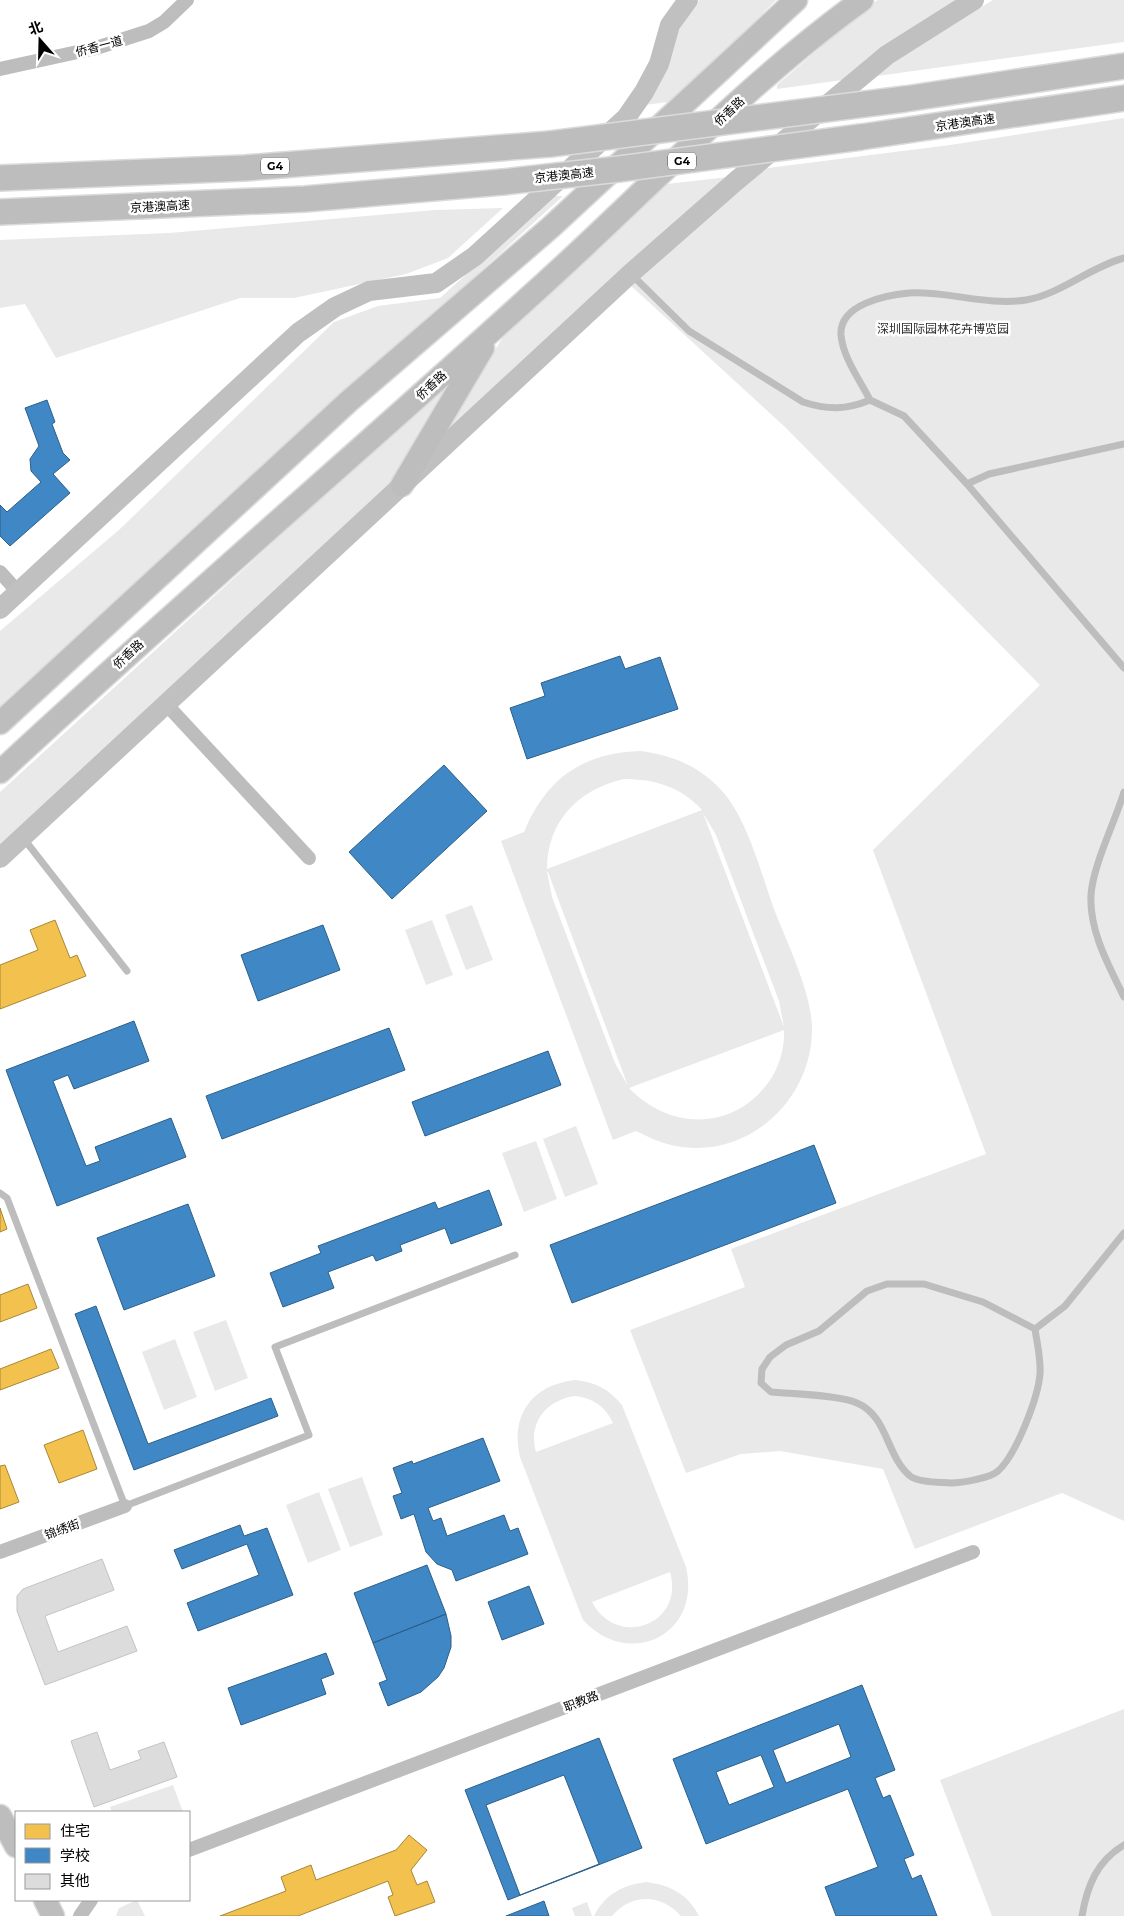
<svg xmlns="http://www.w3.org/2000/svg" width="1124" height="1916" viewBox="0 0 1124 1916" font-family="Montserrat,'Noto Sans SC',sans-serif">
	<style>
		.green { fill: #e9e9e9; fill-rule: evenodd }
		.homes { fill: #f2c14e; stroke: #a98737 }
		.schools { fill: #3f88c5; stroke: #2c5f8a; fill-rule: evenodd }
		.building { fill: #dcdcdc; stroke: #c4c4c4 }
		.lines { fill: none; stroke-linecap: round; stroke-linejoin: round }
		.primary-casing { stroke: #dbdbdb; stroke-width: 25 }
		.highway-casing { stroke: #dbdbdb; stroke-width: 28 }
		.lane { stroke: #bdbdbd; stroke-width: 7 }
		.street { stroke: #bdbdbd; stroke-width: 14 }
		.secondary { stroke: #c0c0c0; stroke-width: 20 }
		.primary { stroke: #bdbdbd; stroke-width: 22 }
		.highway { stroke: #bdbdbd; stroke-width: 25 }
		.highway-bridge-casing { stroke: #dbdbdb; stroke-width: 28; stroke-linecap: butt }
		.highway-bridge { stroke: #bdbdbd; stroke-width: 25 }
		.labels { text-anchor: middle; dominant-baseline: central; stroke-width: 5; stroke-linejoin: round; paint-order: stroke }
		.shield { fill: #fff; stroke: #4c4c4c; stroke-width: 1 }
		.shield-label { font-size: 11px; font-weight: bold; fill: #000 }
		.street-label { font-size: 12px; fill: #000; stroke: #fff }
		.park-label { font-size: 12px; fill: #2e2e2e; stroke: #fff }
	</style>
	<rect width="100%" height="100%" fill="#fff"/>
	<path class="green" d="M 699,0 L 776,0 L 719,58 L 668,102 L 644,105 L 679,30 Z
		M 878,0 L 965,0 L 850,79 L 777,89 L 777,85 L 868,6 Z
		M 993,0 L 1124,0 L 1124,42 L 877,76 L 898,57 Z
		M 1124,118 L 1124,1521 L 1062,1493 L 915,1549 L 883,1469 L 780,1451 L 741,1454 L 686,1473 L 630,1330 L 745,1287 L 731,1249 L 986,1154 L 873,850 L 1040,685 L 785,427 L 629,284 L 761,169 L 950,145 Z
		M 737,176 L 455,427 L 449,423 L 505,334 L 667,184 Z
		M 553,196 L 563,196 L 0,710 L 0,631 L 120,529 L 334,322 L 378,306 L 440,298 Z
		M 503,208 L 448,258 L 406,274 L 294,298 L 240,298 L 56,358 L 25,304 L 0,308 L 0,240 L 169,233 L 435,210 Z
		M 454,377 L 396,490 L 0,848 L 0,792 Z
		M 640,751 C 673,755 701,767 723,792 C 748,821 761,873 774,909 C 787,943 813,995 812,1031 C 811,1103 744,1162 671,1145 C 659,1142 648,1137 636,1131 L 613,1140 L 501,841 L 524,832 C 546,779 582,753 640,751 ZM 624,779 C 655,779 681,787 702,810 L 547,869 C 547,821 579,789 624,779 ZM 703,813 L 716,835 L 779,1001 L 784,1027 ZM 547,872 L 548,872 L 628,1086 L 615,1063 L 552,897 ZM 784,1030 C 785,1045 780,1064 772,1077 C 738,1131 671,1132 629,1088 Z
		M 472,905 L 493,960 L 466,970 L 445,915 Z
		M 432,920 L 453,975 L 426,985 L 405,930 Z
		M 576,1126 L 598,1184 L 565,1197 L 543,1139 Z
		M 536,1141 L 557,1199 L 524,1212 L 502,1153 Z
		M 226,1320 L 248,1378 L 215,1391 L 193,1332 Z
		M 175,1339 L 197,1397 L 164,1410 L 142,1352 Z
		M 575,1380 C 595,1382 609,1389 622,1405 L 686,1567 C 702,1635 629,1670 583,1620 L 520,1457 C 510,1415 532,1385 575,1380 ZM 575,1396 C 593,1398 605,1406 613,1423 L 536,1452 C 528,1423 546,1400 575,1396 ZM 670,1572 C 685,1624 618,1650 592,1602 Z
		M 362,1477 L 383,1535 L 350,1547 L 328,1489 Z
		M 319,1492 L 341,1550 L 308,1563 L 286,1505 Z
		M 1124,1709 L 1124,1916 L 992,1916 L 940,1780 Z
		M 173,1785 L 183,1812 L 112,1812 L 110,1807 Z
		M 646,1882 C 670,1885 688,1894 699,1916 L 681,1916 C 661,1894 632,1893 612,1916 L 594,1916 C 605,1894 623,1885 646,1882 Z
		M 137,1900 L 145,1916 L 116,1916 L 119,1908 Z
		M 587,1902 L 592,1916 L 575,1916 L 572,1908 Z"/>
	<path class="homes" d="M 55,920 L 70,958 L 77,955 L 86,976 L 0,1009 L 0,965 L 38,950 L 30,930 Z
		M 0,1208 L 7,1229 L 0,1232 Z
		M 28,1284 L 37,1308 L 0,1322 L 0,1295 Z
		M 51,1349 L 59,1368 L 0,1390 L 0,1369 Z
		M 83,1430 L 97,1469 L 59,1483 L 44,1445 Z
		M 5,1465 L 19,1502 L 0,1509 L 0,1466 Z
		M 409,1835 L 427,1850 L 411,1870 L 417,1885 L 427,1881 L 435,1902 L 395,1916 L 388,1897 L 393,1895 L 388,1881 L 298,1916 L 220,1916 L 286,1891 L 281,1877 L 311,1865 L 316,1880 L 396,1850 Z"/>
	<path class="schools" d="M 47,400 L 55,422 L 52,424 L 63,453 L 70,460 L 53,474 L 70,493 L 10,546 L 0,536 L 0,505 L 7,512 L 41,482 L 31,471 L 30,459 L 39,446 L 25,408 Z
		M 620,656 L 625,669 L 660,657 L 678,709 L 527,759 L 510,708 L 545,696 L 541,683 Z
		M 444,765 L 487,811 L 392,899 L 349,852 Z
		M 323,925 L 340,970 L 258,1001 L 241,955 Z
		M 134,1021 L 149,1061 L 74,1089 L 68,1075 L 53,1081 L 86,1166 L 100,1161 L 95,1147 L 171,1118 L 186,1157 L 57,1206 L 6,1070 Z
		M 389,1028 L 405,1070 L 222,1139 L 206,1096 Z
		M 548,1051 L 561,1085 L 425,1136 L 412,1102 Z
		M 814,1145 L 836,1203 L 572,1303 L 550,1245 Z
		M 489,1190 L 502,1225 L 451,1244 L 445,1228 L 400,1245 L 402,1251 L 376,1261 L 373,1255 L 328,1272 L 334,1288 L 283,1307 L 270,1273 L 321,1253 L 318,1246 L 435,1202 L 438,1209 Z
		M 188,1204 L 215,1276 L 124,1310 L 97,1238 Z
		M 96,1306 L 148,1444 L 271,1398 L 278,1416 L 134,1470 L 75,1314 Z
		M 483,1438 L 500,1481 L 428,1508 L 433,1521 L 441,1518 L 447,1536 L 504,1515 L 510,1531 L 518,1528 L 528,1554 L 456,1581 L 452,1570 L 437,1564 L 426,1552 L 414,1514 L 401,1519 L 393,1496 L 402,1493 L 393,1468 L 412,1461 L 413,1464 Z
		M 240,1525 L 244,1536 L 267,1528 L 293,1595 L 198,1631 L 187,1603 L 259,1575 L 247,1544 L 182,1569 L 174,1550 Z
		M 427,1565 L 446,1614 L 373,1643 L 354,1593 Z
		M 529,1586 L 544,1624 L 502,1640 L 488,1602 Z
		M 446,1614 L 451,1636 L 451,1647 L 444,1668 L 438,1677 L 421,1692 L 388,1706 L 379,1683 L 387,1680 L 373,1643 Z
		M 326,1653 L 334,1674 L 321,1679 L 326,1694 L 241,1725 L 228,1688 Z
		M 862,1685 L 895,1770 L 875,1778 L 883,1798 L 890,1795 L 914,1855 L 904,1859 L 912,1879 L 921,1875 L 937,1916 L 836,1916 L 825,1887 L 878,1867 L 848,1789 L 706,1844 L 673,1759 ZM 839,1724 L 851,1757 L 786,1783 L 773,1750 ZM 761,1755 L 774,1787 L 729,1805 L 716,1772 Z
		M 599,1738 L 642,1848 L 508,1900 L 465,1790 Z
		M 564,1775 L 599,1864 L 520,1895 L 486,1805 Z
		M 544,1901 L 549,1916 L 506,1916 Z"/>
	<path class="building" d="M 102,1559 L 114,1590 L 45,1616 L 58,1652 L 127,1626 L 137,1651 L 45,1685 L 17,1611 L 17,1596 L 23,1589 Z
		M 97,1732 L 110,1770 L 141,1759 L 138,1751 L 164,1742 L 177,1777 L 94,1807 L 71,1741 Z"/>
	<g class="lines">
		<defs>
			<path id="primary" d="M 402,485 L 483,348
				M 0,723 L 349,401 L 551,227 L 796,0
				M 0,772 C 176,608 359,452 537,290 C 645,193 744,85 862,0
				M 0,1816 L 16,1846
				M 45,1900 L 53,1916"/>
			<path id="highway" d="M 905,99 L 1124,66
				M 861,137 L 1124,98
				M 0,178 L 245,168 L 550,144
				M 0,212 L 305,199 L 503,182"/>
		</defs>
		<use href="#primary" class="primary-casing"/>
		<use href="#highway" class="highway-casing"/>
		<path class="lane" d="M 631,274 L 689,331 L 803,402 C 828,410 846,410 870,400 L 904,416 L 967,484 L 1124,668
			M 870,400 C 860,380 843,358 841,335 C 839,304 887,295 909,293 C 948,291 987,306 1026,300 C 1061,294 1090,267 1124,258
			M 967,484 L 989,474 L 1124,444
			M 1124,792 C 1115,822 1093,865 1091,895 C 1089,931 1109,966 1124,997
			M 24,839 L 127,971
			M 0,1193 L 7,1198 L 125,1506 L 309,1435 L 275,1347 L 515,1255
			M 887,1284 L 924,1284 L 983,1302 L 1035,1329 C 1037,1343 1041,1359 1040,1374 C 1038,1398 1016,1455 998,1471 C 991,1478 961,1483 951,1483 C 939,1482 920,1483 910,1476 C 886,1456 888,1416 857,1403 C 840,1395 792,1394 771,1392 L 761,1383 L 762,1369 L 770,1357 L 786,1345 L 819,1331 L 867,1291 Z
			M 1035,1329 L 1065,1306 L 1124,1233
			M 1082,1916 C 1087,1886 1097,1861 1124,1845"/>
		<path class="street" d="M 0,69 L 96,48 L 149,31 L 164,22 L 187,0
			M 0,572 L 18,592
			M 166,704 L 309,858
			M 0,1552 L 125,1506
			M 189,1850 L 973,1552
			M 80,1916 L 91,1900"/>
		<path class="secondary" d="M 0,609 L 298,333 L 335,307 L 369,291 L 436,283 L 475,256 L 626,118 L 644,92 L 659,64 L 670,25 L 688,0
			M 0,858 L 630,274 L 736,181 L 887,55 L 974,0"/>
		<use href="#primary" class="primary"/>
		<use href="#highway" class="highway"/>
		<defs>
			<path id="highway-bridge" d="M 550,144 L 905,99
				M 503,182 L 619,169 L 861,137"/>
		</defs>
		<use href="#highway-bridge" class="highway-bridge-casing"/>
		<use href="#highway-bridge" class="highway-bridge"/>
	</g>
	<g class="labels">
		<g class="shield">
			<rect x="668" y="152.5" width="28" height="17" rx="4"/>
			<rect x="261" y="157.5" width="28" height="17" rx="4"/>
		</g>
		<g class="shield-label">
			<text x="682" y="161">G4</text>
			<text x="275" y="166">G4</text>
		</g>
		<g class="street-label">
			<text transform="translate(99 46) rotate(-15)">侨香一道</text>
			<text transform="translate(729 111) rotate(-43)">侨香路</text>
			<text transform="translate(965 122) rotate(-8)">京港澳高速</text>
			<text transform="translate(564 175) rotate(-6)">京港澳高速</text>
			<text transform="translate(160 206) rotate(-3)">京港澳高速</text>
			<text transform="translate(431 385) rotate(-42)">侨香路</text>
			<text transform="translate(128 654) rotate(-42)">侨香路</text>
			<text transform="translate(62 1529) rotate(-20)">锦绣街</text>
			<text transform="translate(581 1701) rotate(-21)">职教路</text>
		</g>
		<g class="park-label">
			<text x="943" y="328">深圳国际园林花卉博览园</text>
		</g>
	</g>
	<rect x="15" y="1811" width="175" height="90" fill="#ffffff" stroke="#999999"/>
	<rect x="25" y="1824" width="25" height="15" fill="#f2c14e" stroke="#999999"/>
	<text x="60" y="1836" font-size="15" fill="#000000">住宅</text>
	<rect x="25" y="1848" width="25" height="15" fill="#3f88c5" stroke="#999999"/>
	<text x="60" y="1861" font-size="15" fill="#000000">学校</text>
	<rect x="25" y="1874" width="25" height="15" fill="#dcdcdc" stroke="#999999"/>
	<text x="60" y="1886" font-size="15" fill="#000000">其他</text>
	<g transform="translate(40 40) rotate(340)" stroke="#ffffff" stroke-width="4" paint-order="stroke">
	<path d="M0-4L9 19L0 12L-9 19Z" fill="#000000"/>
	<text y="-8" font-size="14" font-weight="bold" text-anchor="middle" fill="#000000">北</text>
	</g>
</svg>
